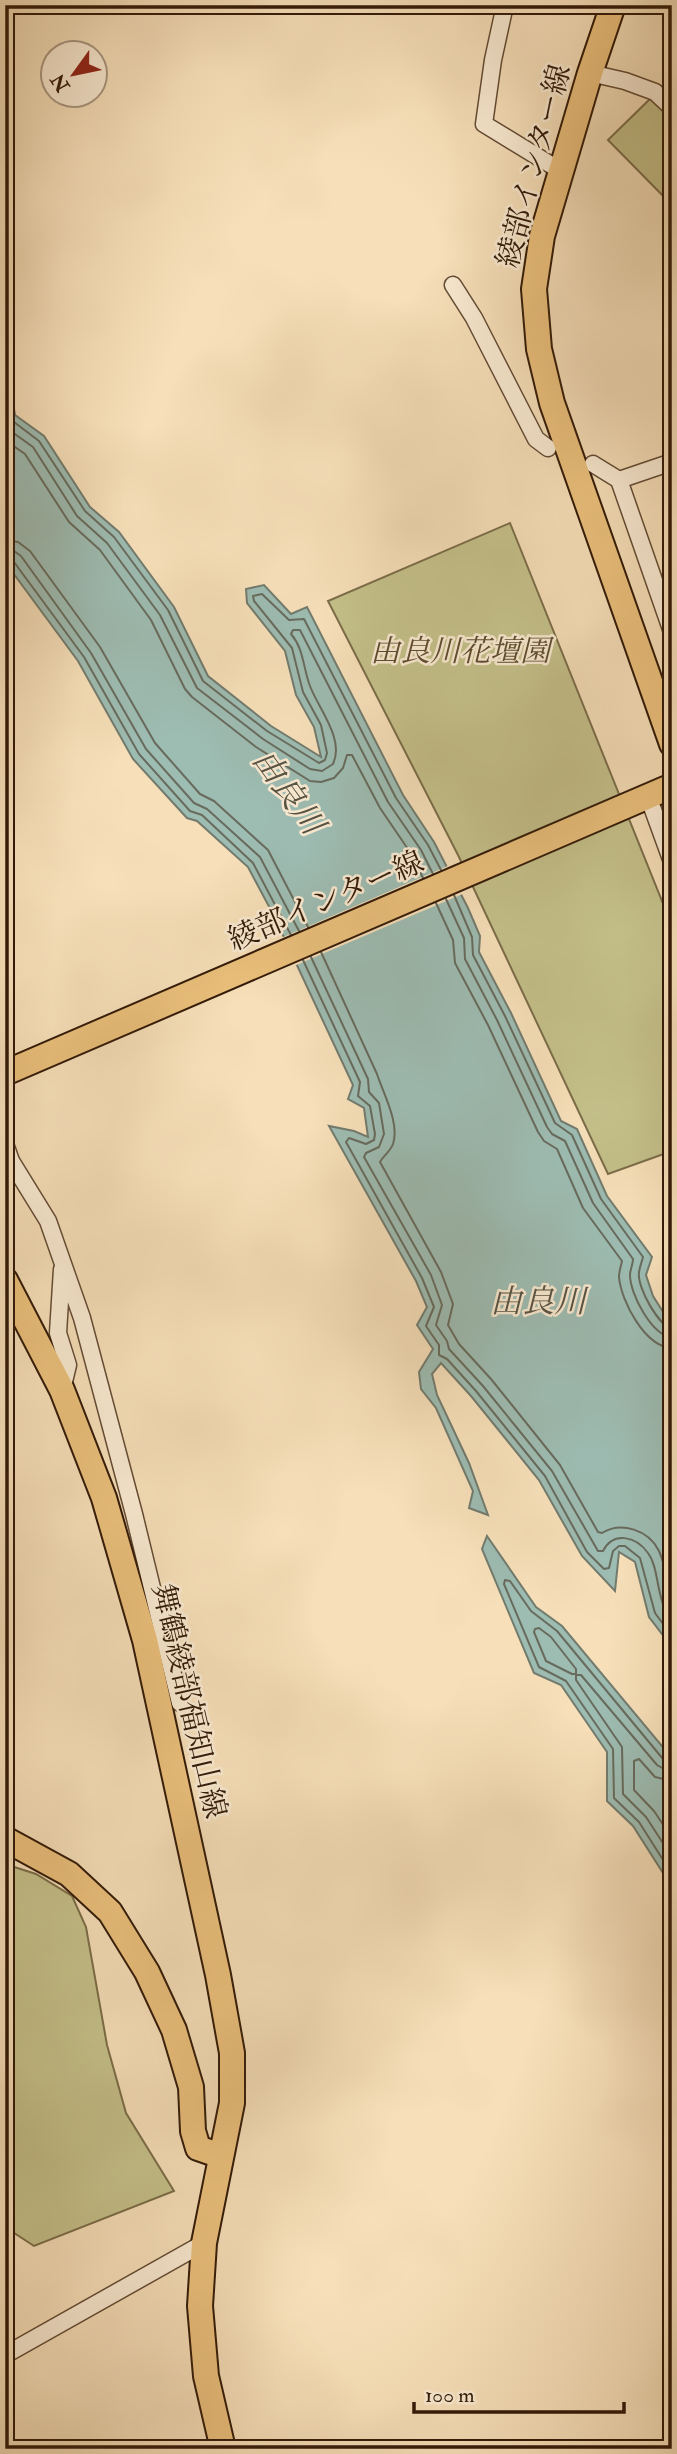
<svg xmlns="http://www.w3.org/2000/svg" width="677" height="2454" viewBox="0 0 677 2454" font-family="'IM FELL Double Pica','Noto Serif JP',serif">
	<style>
		.green { fill: #c4c08a; stroke: #7b6d49; stroke-width: 2 }
		.water { fill: #9dbcb2; stroke: #727b6e; stroke-width: 2 }
		.pier { fill: #f6dfb9 }
		.lines { fill: none; stroke-linecap: round; stroke-linejoin: round }
		.shore { stroke: #686b5d; stroke-width: 2 }
		.street-casing { stroke: #634b34; stroke-width: 19 }
		.primary-casing { stroke: #321a08; stroke-width: 28 }
		.street { stroke: #f9ead2; stroke-width: 16 }
		.primary { stroke: #ebc07c; stroke-width: 24 }
		.labels { text-anchor: middle; dominant-baseline: central; stroke-width: 5; stroke-linejoin: round; paint-order: stroke }
		.street-label { font-size: 30px; fill: #321a08; stroke: #f9ead2 }
		.park-label { font-size: 30px; font-style: italic; fill: #5e4c2f; stroke: #f9ead2 }
		.water-label { font-size: 32px; font-style: italic; fill: #575344; stroke: #f9ead2 }
	</style>
	<rect width="100%" height="100%" fill="#f6dfb9"/>
	<filter id="stains"><feTurbulence type="fractalNoise" baseFrequency=".00286" numOctaves="4"/><feColorMatrix values="0 0 0 0 .2 0 0 0 0 .09 0 0 0 0 .02 0 0 0 .5 -.17"/></filter>
	<radialGradient id="worn" r=".72"><stop offset=".6" stop-color="#630" stop-opacity="0"/><stop offset="1" stop-color="#630" stop-opacity=".3"/></radialGradient>
	<path class="green" d="M 654,95 L 672,113 L 672,205 L 608,140 Z
		M 510,523 L 672,926 L 672,1151 L 608,1174 L 458,855 L 328,601 Z
		M 5,1864 L 36,1874 L 72,1896 L 86,1927 L 107,2045 L 126,2113 L 174,2191 L 34,2246 L 5,2227 Z"/>
	<path class="water" d="M 5,215 L 5,245 L 9,264 L 5,342 Z
		M 5,355 L 15,415 L 44,436 L 90,507 L 119,532 L 174,607 L 208,676 L 271,726 L 321,757 L 314,727 L 296,695 L 285,651 L 247,603 L 246,589 L 264,585 L 291,614 L 307,607 L 403,795 L 434,842 L 468,908 L 480,936 L 479,952 L 511,1013 L 561,1121 L 577,1129 L 607,1196 L 652,1257 L 646,1275 L 653,1296 L 672,1326 L 672,1647 L 649,1617 L 635,1562 L 619,1552 L 615,1591 L 582,1556 L 539,1480 L 471,1396 L 441,1363 L 432,1374 L 437,1395 L 469,1463 L 488,1515 L 469,1508 L 473,1491 L 436,1408 L 421,1389 L 419,1372 L 433,1349 L 417,1325 L 427,1307 L 416,1281 L 329,1126 L 354,1131 L 368,1137 L 364,1108 L 348,1099 L 353,1085 L 273,914 L 248,867 L 197,821 L 187,818 L 133,759 L 78,661 L 5,562 Z
		M 487,1536 L 536,1607 L 562,1626 L 672,1758 L 672,1887 L 633,1826 L 607,1801 L 607,1752 L 561,1685 L 534,1673 L 482,1549 Z"/>
	<path class="pier" d="M 450,865 L 465,893 L 294,966 L 281,938 Z"/>
	<g class="lines">
		<path class="shore" d="M 5,400 L 10,419 L 39,441 L 85,511 L 114,537 L 168,610 L 203,681 L 267,731 L 319,763 L 325,760 L 327,753 L 321,725 L 303,692 L 292,648 L 254,601 L 253,596 L 262,594 L 289,620 L 304,619 L 396,798 L 428,845 L 441,870
			M 5,427 L 33,447 L 77,516 L 107,543 L 160,615 L 197,688 L 263,739 L 310,769 L 322,771 L 333,764 C 345,739 318,708 310,686 C 303,668 304,649 291,634 L 293,630 L 300,630 L 388,802 L 421,850 L 433,874
			M 5,440 L 25,454 L 69,522 L 100,550 L 151,620 L 185,689 L 192,697 L 256,747 L 310,781 L 321,782 L 334,778 L 343,768 L 347,755 L 352,755 L 380,808 L 412,855 L 423,878
			M 5,540 L 18,542 L 30,551 L 100,647 L 155,743 L 200,794 L 214,801 L 268,850 L 308,927
			M 5,550 L 14,551 L 21,556 L 91,653 L 146,749 L 194,803 L 207,809 L 260,857 L 299,931
			M 5,559 L 14,562 L 84,657 L 139,754 L 190,811 L 202,815 L 253,863 L 291,935
			M 454,895 L 472,937 L 473,955 L 505,1016 L 555,1123 L 572,1135 L 601,1199 L 643,1257 C 642,1262 639,1268 639,1273 C 637,1287 659,1327 672,1328
			M 446,899 L 464,938 L 465,959 L 497,1020 L 547,1127 L 552,1134 L 565,1141 L 593,1203 L 633,1259 C 633,1264 630,1270 630,1275 C 630,1294 652,1336 672,1337
			M 436,903 L 453,940 L 455,963 L 488,1025 L 538,1132 L 544,1141 L 557,1149 L 583,1208 L 622,1261 C 621,1266 619,1271 619,1277 C 621,1301 645,1347 672,1348
			M 321,952 L 377,1074 C 383,1093 400,1123 393,1144 C 390,1152 383,1156 380,1162 L 441,1272 L 453,1304 L 448,1325 L 459,1344 L 491,1379 L 560,1465 L 598,1532 L 602,1533 C 621,1521 649,1530 659,1551 C 666,1566 668,1585 672,1601
			M 311,957 L 368,1079 L 369,1092 L 379,1103 L 384,1134 L 379,1147 L 366,1153 L 364,1157 L 431,1275 L 442,1305 L 436,1325 L 447,1341 L 449,1349 L 483,1386 L 552,1471 L 598,1551 L 603,1551 C 613,1531 636,1536 648,1553 C 660,1569 655,1599 672,1621
			M 303,960 L 360,1082 L 358,1096 L 370,1106 L 375,1134 L 374,1140 L 366,1144 L 349,1138 L 346,1142 L 422,1278 L 434,1307 L 426,1326 L 439,1345 L 439,1355 L 447,1359 L 476,1391 L 545,1476 L 587,1552 L 604,1569 L 609,1568 L 613,1551 L 619,1546 L 625,1546 L 640,1558 L 655,1613 L 672,1636
			M 539,1628 L 551,1637 L 576,1669 L 576,1674 L 572,1674 L 546,1661 L 534,1632 L 535,1629 Z
			M 672,1762 L 663,1759 L 557,1631 L 531,1611 L 510,1581 L 505,1580 L 504,1584 L 539,1667 L 566,1681 L 613,1749 L 614,1798 L 639,1822 L 672,1874
			M 672,1770 L 664,1769 L 657,1765 L 581,1675 L 576,1675 L 576,1680 L 622,1747 L 623,1794 L 646,1817 L 672,1857
			M 672,1781 L 655,1777 L 639,1759 L 634,1761 L 634,1790 L 654,1811 L 672,1838"/>
		<defs>
			<path id="street" d="M 505,5 L 493,60 L 484,124 L 561,171
				M 590,73 L 625,81 L 655,92 L 672,108
				M 453,285 L 474,318 L 536,439 L 548,448
				M 593,464 L 619,480 L 672,632
				M 619,480 L 672,462
				M 652,807 L 672,862
				M 5,1144 L 11,1161 L 48,1221 L 82,1318 L 134,1514 L 180,1703
				M 62,1390 L 68,1365 L 58,1333 L 62,1269
				M 5,2355 L 204,2243"/>
			<path id="primary" d="M 613,5 L 590,73 L 542,236 L 534,289 L 539,349 L 552,403 L 672,744
				M 5,1073 L 672,786
				M 5,1280 L 62,1390 L 104,1498 L 145,1640 L 218,1975 L 232,2053 L 232,2103 L 204,2243 L 200,2306 L 206,2376 L 223,2449
				M 5,1839 L 69,1874 L 110,1912 L 147,1972 L 174,2030 L 191,2087 L 193,2131 L 198,2148 L 221,2156"/>
		</defs>
		<use href="#street" class="street-casing"/>
		<use href="#primary" class="primary-casing"/>
		<use href="#street" class="street"/>
		<use href="#primary" class="primary"/>
	</g>
	<g class="labels">
		<g class="street-label">
			<text transform="translate(534 166) rotate(-75)">綾部インター線</text>
			<text transform="translate(326 901) rotate(-23)">綾部インター線</text>
			<text transform="translate(189 1701) rotate(77)">舞鶴綾部福知山線</text>
		</g>
		<g class="park-label">
			<text x="460" y="651">由良川花壇園</text>
		</g>
		<g class="water-label">
			<text transform="translate(288 792) rotate(54)">由良川</text>
			<text x="538" y="1302">由良川</text>
		</g>
	</g>
	<rect width="677" height="2454" fill="none" stroke="#f6dfb9" stroke-width="28"/>
	<rect x="7" y="7" width="663" height="2440" fill="none" stroke="#321a08" stroke-width="3.5"/>
	<rect x="14" y="14" width="649" height="2426" fill="none" stroke="#321a08" stroke-width="2"/>
	<g transform="translate(74 74) rotate(237)"><circle r="33" fill="#f9ead2" stroke="#a99781" stroke-width="2"/>
	<path d="M0-5L12 26L0 18L-12 26Z" fill="#8f2418"/>
	<text y="-10" font-size="19" font-weight="bold" text-anchor="middle" fill="#321a08">N</text>
	</g>
	<path d="M414 2402v10h210v-10" fill="none" stroke="#321a08" stroke-width="3.5"/>
	<text x="425" y="2402" font-size="21" fill="#321a08" stroke="#f9ead2" stroke-width="5" paint-order="stroke">100 m</text>
	<rect width="100%" height="100%" filter="url(#stains)"/>
	<rect width="100%" height="100%" fill="url(#worn)"/>
</svg>
